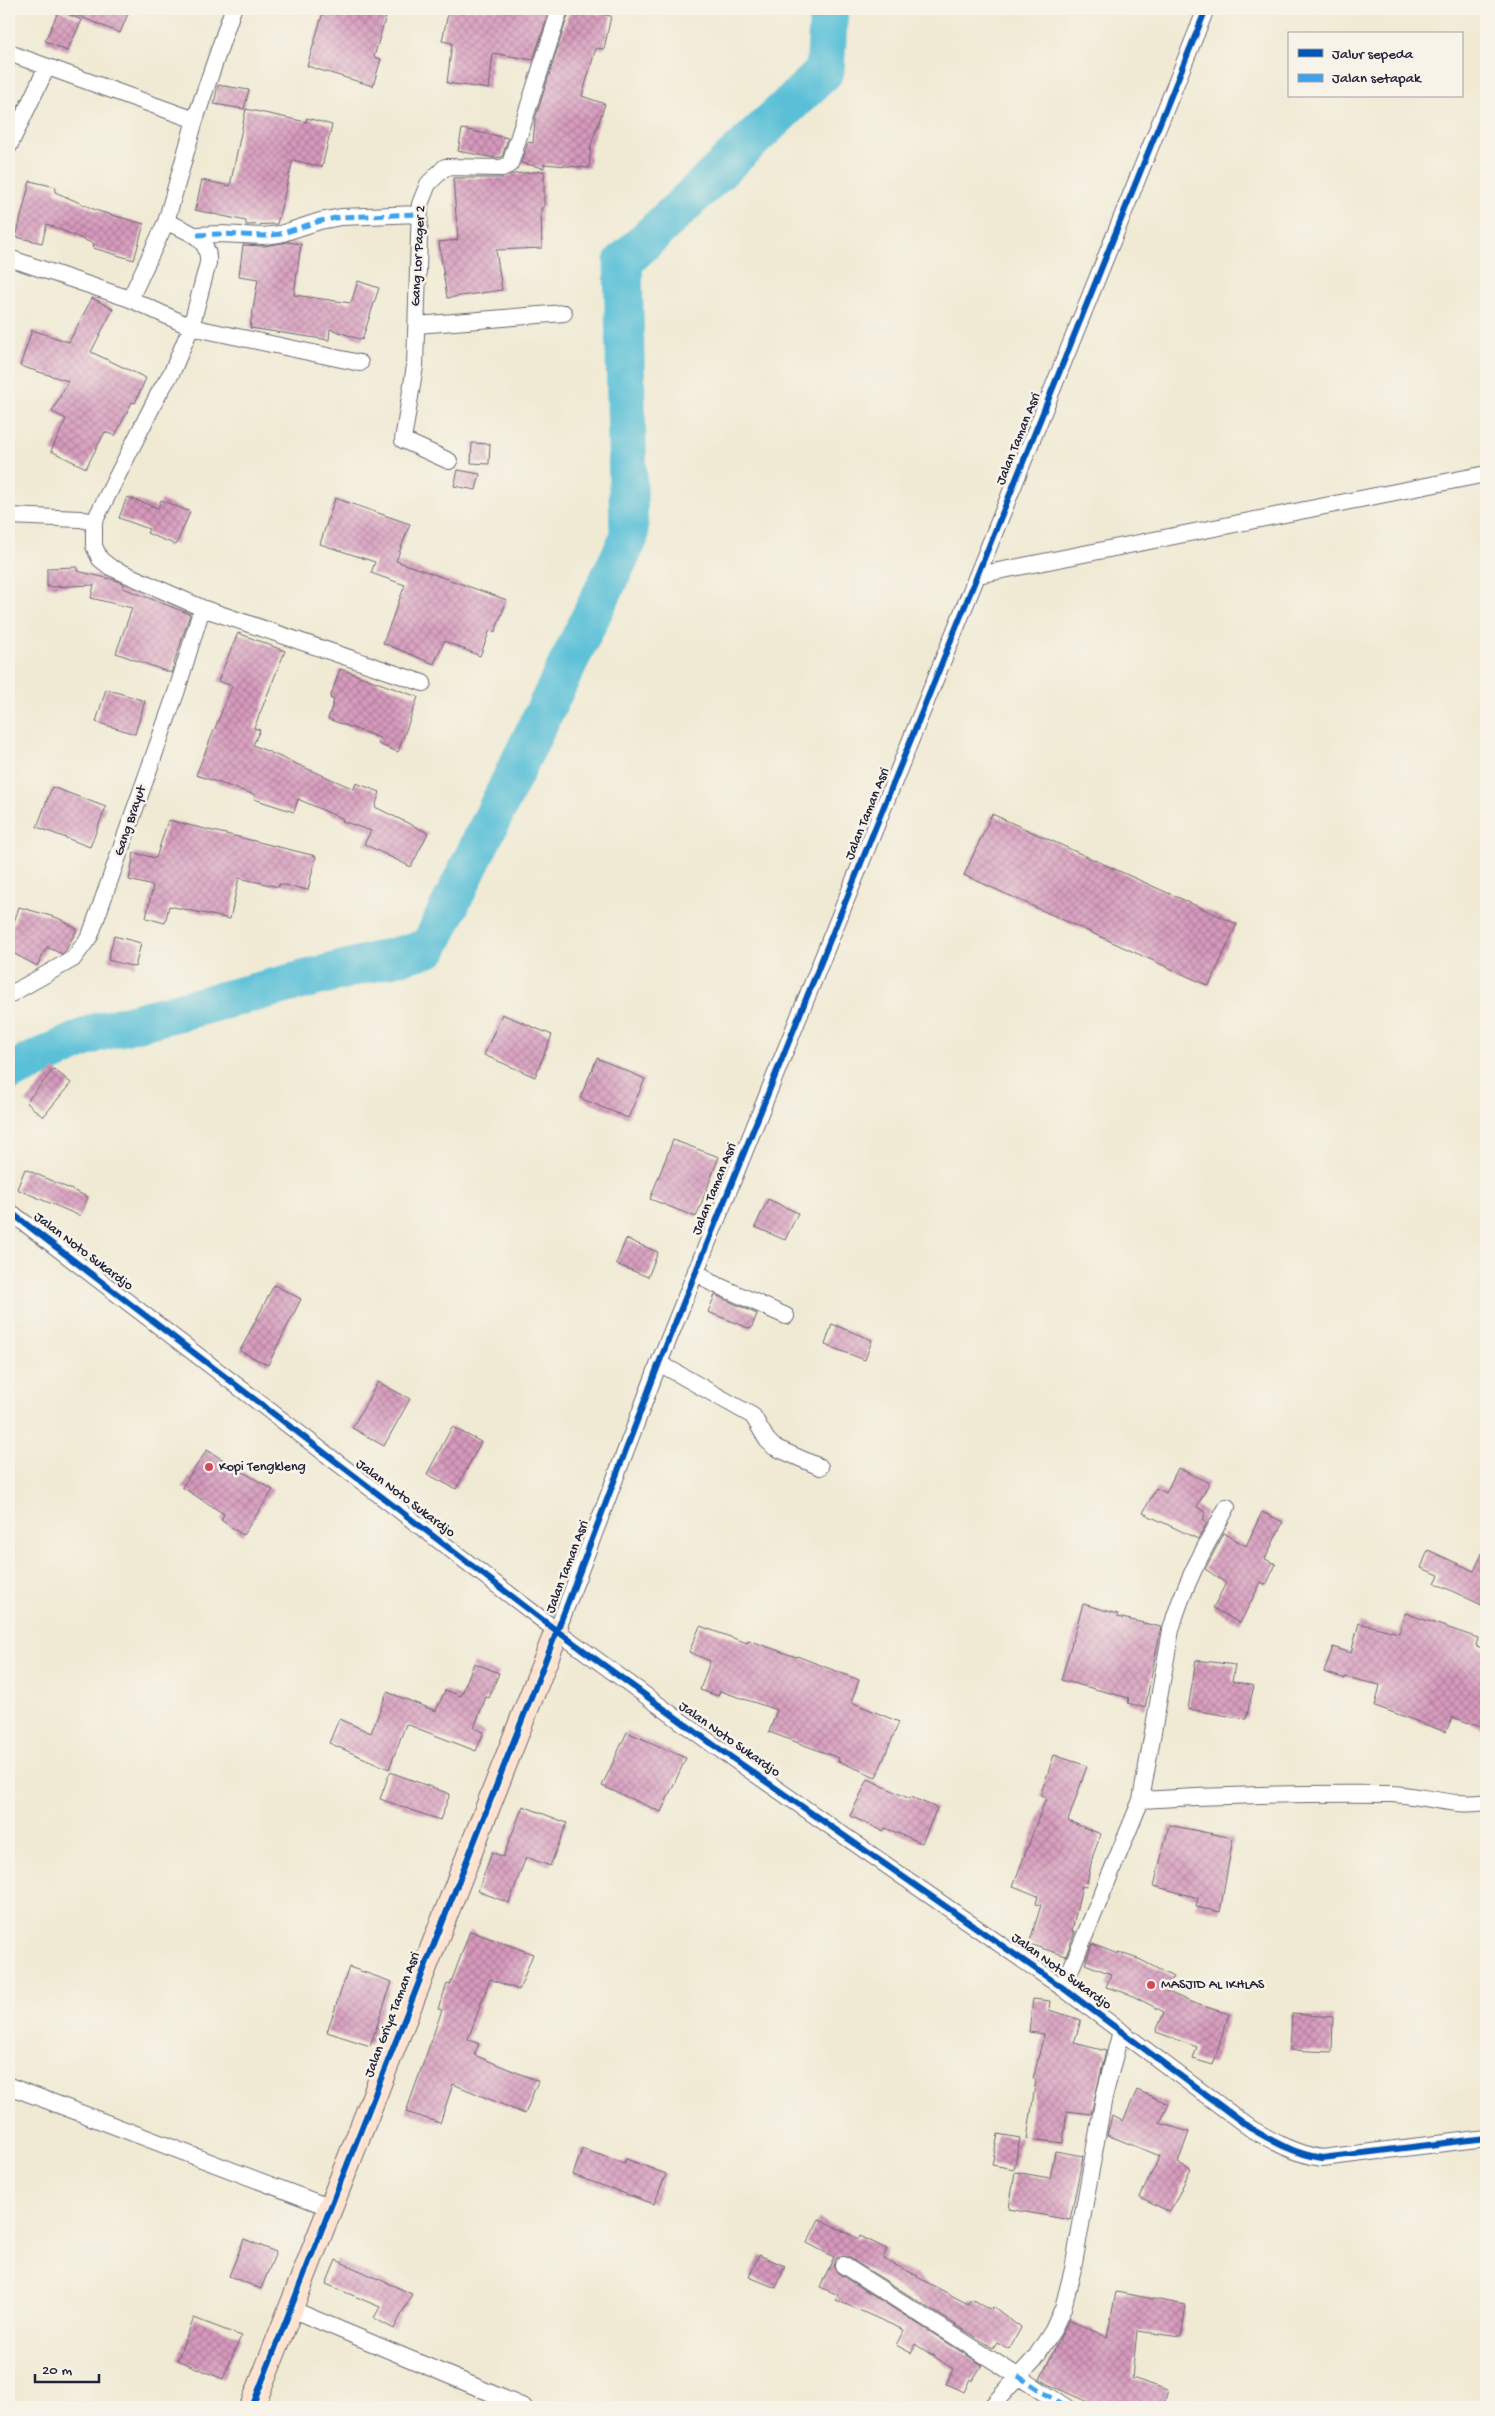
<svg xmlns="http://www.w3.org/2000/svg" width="1495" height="2416" viewBox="0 0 1495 2416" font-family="'Gochi Hand',sans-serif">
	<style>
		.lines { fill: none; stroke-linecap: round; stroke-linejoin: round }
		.river { stroke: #5ac0d7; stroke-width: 39 }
		.building { fill: url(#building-cross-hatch) }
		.street-casing { stroke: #6a6871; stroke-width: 18 }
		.secondary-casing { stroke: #6a6871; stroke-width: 26 }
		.street { stroke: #fff; stroke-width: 16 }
		.secondary { stroke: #fee3d1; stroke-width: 24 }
		.quiet { stroke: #3ea2ec; stroke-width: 5; stroke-dasharray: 10 5; stroke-linecap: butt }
		.cycleway-casing { stroke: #f7f3e8; stroke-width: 9 }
		.cycleway { stroke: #0057b8; stroke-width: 6 }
		.poi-dot { fill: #d1495b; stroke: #f7f3e8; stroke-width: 2 }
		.labels { text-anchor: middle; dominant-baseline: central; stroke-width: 5; stroke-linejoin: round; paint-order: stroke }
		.street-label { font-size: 14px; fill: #22223b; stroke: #f7f3e8 }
		.poi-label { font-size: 14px; fill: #22223b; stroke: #f7f3e8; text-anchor: start }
	</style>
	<defs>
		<pattern id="building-cross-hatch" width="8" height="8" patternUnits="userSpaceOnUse" patternTransform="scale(1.25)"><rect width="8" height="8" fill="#d79abd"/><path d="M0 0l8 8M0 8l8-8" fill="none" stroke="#ae7d9b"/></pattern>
	</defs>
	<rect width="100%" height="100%" fill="#f7f3e8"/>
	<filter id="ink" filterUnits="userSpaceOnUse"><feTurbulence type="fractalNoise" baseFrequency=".02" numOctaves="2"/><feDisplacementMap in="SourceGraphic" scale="10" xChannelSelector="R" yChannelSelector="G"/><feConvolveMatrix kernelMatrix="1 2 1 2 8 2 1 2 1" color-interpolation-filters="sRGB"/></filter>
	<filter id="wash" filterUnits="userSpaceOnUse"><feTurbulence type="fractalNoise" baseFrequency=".0096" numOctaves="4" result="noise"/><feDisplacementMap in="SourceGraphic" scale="20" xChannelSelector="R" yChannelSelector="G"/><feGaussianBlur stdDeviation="1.12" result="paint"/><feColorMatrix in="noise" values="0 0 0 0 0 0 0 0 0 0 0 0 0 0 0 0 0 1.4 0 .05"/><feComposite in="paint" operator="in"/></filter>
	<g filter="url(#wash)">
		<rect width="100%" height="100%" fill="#f0ead4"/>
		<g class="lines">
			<path class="river" d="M 9,1072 L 95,1033 L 429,948 L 629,538 L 623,262 L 825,71 L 829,9"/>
		</g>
		<g id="blocks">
			<path class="building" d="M 62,9 L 130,9 L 120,33 Z
				M 324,9 L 388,9 L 374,57 L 381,59 L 373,86 L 307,66 Z
				M 449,9 L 550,9 L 533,60 L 493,53 L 489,89 L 447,83 L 452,43 L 442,41 Z
				M 570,9 L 611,16 L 604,49 L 596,48 L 582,96 L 605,104 L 591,145 L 589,168 L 544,164 L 544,168 L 521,163 L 528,142 L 533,143 L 535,119 Z
				M 59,10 L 82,20 L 67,51 L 45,41 Z
				M 218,85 L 249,90 L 244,109 L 214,104 Z
				M 246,109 L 306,122 L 307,118 L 332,125 L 322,167 L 293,160 L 277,224 L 246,225 L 246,221 L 195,210 L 202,180 L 230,186 Z
				M 462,129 L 508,138 L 502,157 L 495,158 L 458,151 Z
				M 544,171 L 544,208 L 541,208 L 542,248 L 496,250 L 502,290 L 447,298 L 439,242 L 458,240 L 453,178 L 502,178 L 513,174 Z
				M 30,181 L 56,187 L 55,192 L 98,211 L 144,224 L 134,260 L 93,248 L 94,244 L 47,224 L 42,243 L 16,237 Z
				M 288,242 L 301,244 L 294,295 L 351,303 L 358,281 L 379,288 L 362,340 L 330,329 L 329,340 L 250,328 L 258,279 L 239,276 L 243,245 L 264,246 Z
				M 92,298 L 113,309 L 91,352 L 146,378 L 135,403 L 132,402 L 115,436 L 105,432 L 86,468 L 51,451 L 66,419 L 52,412 L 68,381 L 20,366 L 32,330 L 69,342 Z
				M 472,443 L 490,444 L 489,464 L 471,463 Z
				M 458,470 L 480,474 L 476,490 L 454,486 Z
				M 127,497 L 158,508 L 161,500 L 190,512 L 176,545 L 147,533 L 149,529 L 119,518 Z
				M 335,498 L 410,524 L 396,561 L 507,600 L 495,632 L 490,630 L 480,656 L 444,641 L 434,664 L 383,643 L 405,585 L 371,573 L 375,562 L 320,544 Z
				M 77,567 L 77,571 L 115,580 L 124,584 L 123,588 L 190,614 L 171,673 L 116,653 L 132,608 L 91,598 L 94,585 L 47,587 L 47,568 Z
				M 238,633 L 285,651 L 254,728 L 260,730 L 253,745 L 354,789 L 356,783 L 380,792 L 375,807 L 428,833 L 411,867 L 364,844 L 371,831 L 342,821 L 343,819 L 298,799 L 294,812 L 254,799 L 255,795 L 196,775 L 232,686 L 218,681 Z
				M 340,669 L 418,697 L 398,752 L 378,744 L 380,738 L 328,719 L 334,700 L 330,698 Z
				M 106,689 L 145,701 L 135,734 L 96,722 Z
				M 52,787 L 106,807 L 90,847 L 37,827 Z
				M 992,814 L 1237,924 L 1209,986 L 964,875 Z
				M 168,820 L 316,856 L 308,890 L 279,884 L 279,887 L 239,878 L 230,919 L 169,906 L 165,923 L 146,918 L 153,886 L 129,880 L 134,853 L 156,858 Z
				M 19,907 L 58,918 L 77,929 L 65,952 L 62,954 L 47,947 L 37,966 L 9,951 L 9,937 Z
				M 114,936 L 141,943 L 135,967 L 108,960 Z
				M 502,1014 L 552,1035 L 535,1077 L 484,1055 Z
				M 597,1058 L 645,1079 L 628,1118 L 580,1098 Z
				M 54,1069 L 71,1083 L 43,1117 L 26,1102 Z
				M 673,1140 L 719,1157 L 696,1217 L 650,1199 Z
				M 25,1169 L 88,1197 L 80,1216 L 17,1189 Z
				M 768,1199 L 798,1213 L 785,1240 L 755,1227 Z
				M 626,1239 L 658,1252 L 648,1277 L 616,1264 Z
				M 274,1285 L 301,1299 L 268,1365 L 240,1351 Z
				M 715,1295 L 757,1314 L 751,1329 L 708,1312 Z
				M 832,1324 L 872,1340 L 865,1360 L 825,1345 Z
				M 378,1382 L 410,1399 L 384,1446 L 352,1428 Z
				M 452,1427 L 481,1442 L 456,1489 L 427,1474 Z
				M 207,1450 L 273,1490 L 243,1535 L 221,1520 L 224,1514 L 182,1487 Z
				M 1178,1468 L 1209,1483 L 1197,1507 L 1206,1512 L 1203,1519 L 1207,1522 L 1198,1539 L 1143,1513 L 1156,1488 L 1166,1493 Z
				M 1262,1512 L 1283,1522 L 1265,1559 L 1276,1564 L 1266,1585 L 1261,1582 L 1240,1623 L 1213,1608 L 1226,1583 L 1205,1569 L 1224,1533 L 1246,1546 Z
				M 1486,1545 L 1486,1607 L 1435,1583 L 1439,1575 L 1421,1568 L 1428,1550 L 1474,1571 Z
				M 1083,1604 L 1118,1614 L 1118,1617 L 1161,1627 L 1145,1708 L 1128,1703 L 1129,1698 L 1061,1680 Z
				M 1405,1613 L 1478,1638 L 1476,1646 L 1486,1649 L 1486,1729 L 1452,1717 L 1446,1732 L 1375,1706 L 1380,1685 L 1345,1677 L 1345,1679 L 1324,1672 L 1333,1647 L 1351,1653 L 1359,1623 L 1399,1633 Z
				M 700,1626 L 747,1643 L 748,1640 L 796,1657 L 797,1656 L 859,1680 L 851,1702 L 899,1722 L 876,1777 L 838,1761 L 839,1758 L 769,1732 L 777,1710 L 720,1691 L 718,1696 L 700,1690 L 710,1661 L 689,1652 Z
				M 1196,1660 L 1235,1665 L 1232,1681 L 1254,1686 L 1246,1719 L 1188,1709 Z
				M 474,1663 L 499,1673 L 489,1698 L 486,1697 L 474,1728 L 484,1732 L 476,1751 L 406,1724 L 389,1769 L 329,1743 L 339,1719 L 371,1733 L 387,1692 L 436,1711 L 445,1690 L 461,1696 Z
				M 627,1732 L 686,1758 L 661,1812 L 602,1786 Z
				M 1054,1755 L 1087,1766 L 1068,1821 L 1101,1834 L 1093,1855 L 1086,1887 L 1082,1886 L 1072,1931 L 1075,1932 L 1066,1956 L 1029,1944 L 1041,1905 L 1036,1904 L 1038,1896 L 1013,1886 L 1046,1798 L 1040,1796 Z
				M 390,1772 L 450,1794 L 440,1820 L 380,1799 Z
				M 868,1779 L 910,1799 L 911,1797 L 937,1808 L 922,1843 L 885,1828 L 883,1831 L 850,1816 Z
				M 523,1806 L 567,1823 L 550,1866 L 526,1857 L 509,1903 L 478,1891 L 492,1852 L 503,1857 Z
				M 1169,1825 L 1233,1838 L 1220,1912 L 1196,1907 L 1198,1898 L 1154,1886 Z
				M 470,1931 L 533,1954 L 519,1990 L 490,1979 L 468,2039 L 479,2044 L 474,2055 L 538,2081 L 525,2114 L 453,2084 L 440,2123 L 406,2112 L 442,2010 L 438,2009 L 447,1984 L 450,1985 Z
				M 1092,1944 L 1118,1954 L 1118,1952 L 1141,1960 L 1173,1977 L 1166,1991 L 1193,2003 L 1229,2014 L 1213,2065 L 1193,2059 L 1197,2047 L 1156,2032 L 1164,2012 L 1129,1994 L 1106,1987 L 1111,1974 L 1085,1964 Z
				M 349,1967 L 392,1982 L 370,2046 L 327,2032 Z
				M 1033,1999 L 1050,2001 L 1049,2010 L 1081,2020 L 1074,2043 L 1106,2051 L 1091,2114 L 1067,2111 L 1063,2143 L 1027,2139 L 1036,2079 L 1033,2079 L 1044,2034 L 1029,2032 Z
				M 1292,2014 L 1333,2017 L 1332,2052 L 1290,2050 Z
				M 1137,2090 L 1169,2104 L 1160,2123 L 1189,2132 L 1178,2163 L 1191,2169 L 1170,2212 L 1140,2197 L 1160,2156 L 1107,2135 L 1112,2116 L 1123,2121 Z
				M 998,2134 L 1020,2138 L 1014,2169 L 992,2165 Z
				M 582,2149 L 624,2163 L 626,2159 L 666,2174 L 654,2204 L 573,2175 Z
				M 1055,2151 L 1083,2156 L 1070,2220 L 1009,2209 L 1015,2172 L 1050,2178 Z
				M 819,2219 L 859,2239 L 860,2236 L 887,2249 L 883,2259 L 918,2276 L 917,2277 L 968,2304 L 971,2299 L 991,2310 L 994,2307 L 1021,2328 L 1009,2349 L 997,2342 L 993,2348 L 848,2257 L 838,2256 L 833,2265 L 838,2273 L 982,2365 L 972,2381 L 970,2379 L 964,2392 L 946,2384 L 953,2369 L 915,2344 L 911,2353 L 896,2345 L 904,2330 L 836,2300 L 838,2295 L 820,2287 L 834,2257 L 807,2243 Z
				M 244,2239 L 276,2252 L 261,2289 L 229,2276 Z
				M 759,2255 L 785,2266 L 776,2288 L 749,2277 Z
				M 336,2260 L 412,2294 L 394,2329 L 374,2318 L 380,2307 L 326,2284 Z
				M 1116,2292 L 1186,2305 L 1181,2337 L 1137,2331 L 1132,2378 L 1168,2390 L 1163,2407 L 1090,2407 L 1090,2403 L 1054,2387 L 1040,2379 L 1069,2320 L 1107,2337 Z
				M 194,2318 L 241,2336 L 223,2379 L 177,2360 Z"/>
		</g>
	</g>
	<g filter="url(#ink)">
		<use href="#blocks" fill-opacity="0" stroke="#6a6871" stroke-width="1"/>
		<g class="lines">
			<defs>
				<path id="street" d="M 9,53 L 195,120
					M 9,146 L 47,67
					M 197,235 L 220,234 L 263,236 L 280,234 L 320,221 L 341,217 L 419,214
					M 9,258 L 130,299 L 191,327 L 208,263 C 210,237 187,231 166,222 L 195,120 L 233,9
					M 130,299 L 166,222
					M 417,325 L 564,313
					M 360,363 L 191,327 L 172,372 L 159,393 L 94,522 L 94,546 L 100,559 L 110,567 L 202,608 L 423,683
					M 449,461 L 403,440 L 415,366 L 420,204 L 428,184 L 445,167 L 502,168 L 510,164 L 560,9
					M 9,516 L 80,519 L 94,522
					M 978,575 L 1486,474
					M 9,995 L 73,959 L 90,936 L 177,690 L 202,608
					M 9,1211 L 557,1631 L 715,1746 L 1063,1988 L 1250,2128 C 1274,2142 1295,2154 1322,2158 L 1486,2138
					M 696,1270 L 710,1282 L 786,1316
					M 659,1363 L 753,1416 L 767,1440 L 774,1447 L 820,1467
					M 557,1631 L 659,1363 L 1206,9
					M 1141,1800 C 1225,1795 1308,1793 1392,1794 C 1423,1795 1455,1808 1486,1802
					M 1063,1988 L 1141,1800 L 1171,1630 C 1183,1585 1205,1547 1227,1507
					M 9,2086 L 331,2208
					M 843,2265 L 1066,2407
					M 291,2309 L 524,2407
					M 991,2407 L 1035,2358 L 1053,2330 L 1063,2308 L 1073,2269 L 1104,2097 L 1121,2031"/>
				<path id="secondary" d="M 252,2407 L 557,1631"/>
			</defs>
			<use href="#street" class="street-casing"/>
			<use href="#secondary" class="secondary-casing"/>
			<use href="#street" class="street"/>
			<use href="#secondary" class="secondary"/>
			<path class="quiet" d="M 197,235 L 220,234 L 263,236 L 280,234 L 320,221 L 341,217 L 419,214
				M 1018,2376 L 1066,2407"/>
			<defs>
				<path id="cycleway" d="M 9,1211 L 557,1631 L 715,1746 L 1063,1988 L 1250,2128 C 1274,2142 1295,2154 1322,2158 L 1486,2138
					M 252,2407 L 557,1631 L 659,1363 L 1206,9"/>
			</defs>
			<use href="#cycleway" class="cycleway-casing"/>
			<use href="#cycleway" class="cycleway"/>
		</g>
	</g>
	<g class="poi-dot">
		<circle cx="209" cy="1467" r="5"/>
		<circle cx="1151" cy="1985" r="5"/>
	</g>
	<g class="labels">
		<g class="street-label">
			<text transform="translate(419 256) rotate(-87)">Gang Lor Pager 2</text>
			<text transform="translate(1019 439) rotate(-68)">Jalan Taman Asri</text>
			<text transform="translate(868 814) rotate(-68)">Jalan Taman Asri</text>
			<text transform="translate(131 821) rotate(-71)">Gang Brayut</text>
			<text transform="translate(715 1189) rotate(-68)">Jalan Taman Asri</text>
			<text transform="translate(83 1252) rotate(37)">Jalan Noto Sukardjo</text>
			<text transform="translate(405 1499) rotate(37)">Jalan Noto Sukardjo</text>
			<text transform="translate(568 1567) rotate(-69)">Jalan Taman Asri</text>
			<text transform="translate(729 1740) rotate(35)">Jalan Noto Sukardjo</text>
			<text transform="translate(1061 1972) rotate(36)">Jalan Noto Sukardjo</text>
			<text transform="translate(393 2015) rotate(-69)">Jalan Griya Taman Asri</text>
		</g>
		<g class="poi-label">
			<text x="219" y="1467">Kopi Tengkleng</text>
			<text x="1161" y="1985">MASJID AL IKHLAS</text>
		</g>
	</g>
	<rect width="1495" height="2416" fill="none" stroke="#f7f3e8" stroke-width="30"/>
	<rect x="1288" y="32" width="175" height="65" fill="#f7f3e8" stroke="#a29fa3"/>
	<rect x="1298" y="49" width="25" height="8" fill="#0057b8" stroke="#a29fa3"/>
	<text x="1332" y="58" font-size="15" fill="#22223b">Jalur sepeda</text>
	<rect x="1298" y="74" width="25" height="8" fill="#3ea2ec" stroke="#a29fa3"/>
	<text x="1332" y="82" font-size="15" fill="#22223b">Jalan setapak</text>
	<path d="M35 2374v8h64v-8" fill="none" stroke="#22223b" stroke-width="2.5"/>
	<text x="42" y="2374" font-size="15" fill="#22223b" stroke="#f7f3e8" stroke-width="4" paint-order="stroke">20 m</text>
</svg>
